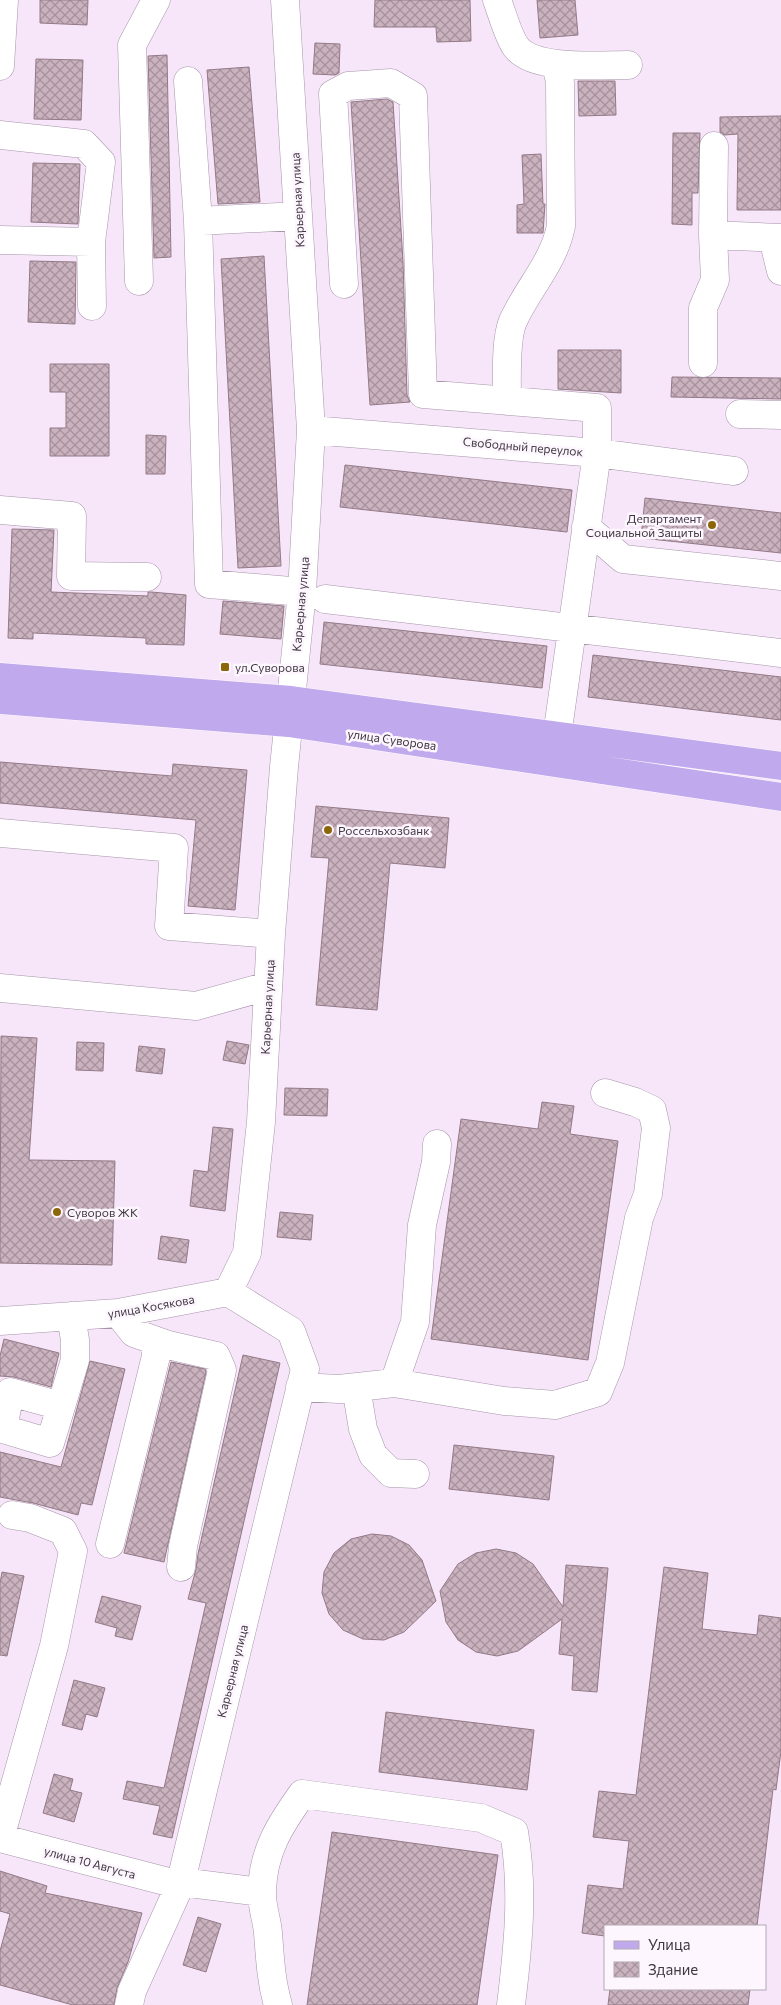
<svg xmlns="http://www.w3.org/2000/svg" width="781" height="2005" viewBox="0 0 781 2005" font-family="Commissioner,sans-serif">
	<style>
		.building { fill: url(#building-cross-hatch); stroke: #927a86 }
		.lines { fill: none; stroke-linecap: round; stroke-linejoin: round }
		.minor-casing { stroke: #a695a9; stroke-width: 29 }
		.major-casing { stroke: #fff; stroke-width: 29 }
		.minor { stroke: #fff; stroke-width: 28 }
		.major { stroke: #c1a9ed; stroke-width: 28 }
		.poi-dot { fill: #8c6709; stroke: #fef6ff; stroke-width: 2 }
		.labels { text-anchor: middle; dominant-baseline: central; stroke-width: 5; stroke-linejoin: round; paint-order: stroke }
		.street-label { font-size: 12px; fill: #403942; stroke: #fef6ff }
		.poi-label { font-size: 12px; fill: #403942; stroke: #fef6ff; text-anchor: start }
	</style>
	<defs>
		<pattern id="building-cross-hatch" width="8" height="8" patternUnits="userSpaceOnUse" patternTransform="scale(1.25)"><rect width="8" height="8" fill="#cbb2bf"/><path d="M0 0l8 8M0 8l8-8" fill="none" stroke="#a6929d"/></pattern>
	</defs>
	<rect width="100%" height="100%" fill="#f7e5fa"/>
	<path class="building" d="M 40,0 L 88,0 L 87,25 L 40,23 Z
		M 375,0 L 470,0 L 471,41 L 437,42 L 436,27 L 374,27 Z
		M 537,0 L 575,0 L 578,35 L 540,38 Z
		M 315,43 L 340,44 L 339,73 L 335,75 L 313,74 Z
		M 167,55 L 171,257 L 154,258 L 148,56 Z
		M 36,59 L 83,60 L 81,120 L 34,119 Z
		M 249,67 L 260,202 L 218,204 L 207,70 Z
		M 578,81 L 615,81 L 616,115 L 579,116 Z
		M 387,99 L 393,102 L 403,261 L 407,395 L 410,402 L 370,405 L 351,102 Z
		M 781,116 L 781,210 L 737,210 L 738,134 L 724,135 L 720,132 L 720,117 Z
		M 673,133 L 700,133 L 698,193 L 692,193 L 692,225 L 672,224 Z
		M 541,154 L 543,204 L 545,204 L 543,233 L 517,233 L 517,205 L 524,204 L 522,155 Z
		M 33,163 L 80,164 L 78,224 L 31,222 Z
		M 264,256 L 281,566 L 238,568 L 221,259 Z
		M 30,261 L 76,262 L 75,324 L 28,322 Z
		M 558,350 L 621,350 L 621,393 L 558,389 Z
		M 50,364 L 109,364 L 109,456 L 50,456 L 50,428 L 66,428 L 66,392 L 50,392 Z
		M 672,377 L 781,378 L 781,399 L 671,397 Z
		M 146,435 L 166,436 L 165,474 L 146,474 Z
		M 345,465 L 572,490 L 567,532 L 340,507 Z
		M 645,498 L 781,513 L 781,553 L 641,538 Z
		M 12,529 L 54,530 L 51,592 L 148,596 L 148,592 L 151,592 L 186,595 L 184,645 L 146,644 L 146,638 L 33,633 L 33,639 L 8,638 Z
		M 223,601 L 284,606 L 281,639 L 220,634 Z
		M 324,622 L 547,646 L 542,688 L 320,664 Z
		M 593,655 L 781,677 L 781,720 L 588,697 Z
		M 0,762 L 172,776 L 173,764 L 247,770 L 235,910 L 188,906 L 196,820 L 0,803 Z
		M 316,806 L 449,818 L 445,868 L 390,863 L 377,1010 L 316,1005 L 329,858 L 311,857 Z
		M 1,1036 L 37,1038 L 29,1160 L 115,1161 L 112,1265 L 0,1263 Z
		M 227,1041 L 249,1045 L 245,1064 L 223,1060 Z
		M 77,1042 L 104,1043 L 103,1071 L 76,1070 Z
		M 139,1046 L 165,1049 L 162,1074 L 136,1071 Z
		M 285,1088 L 328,1089 L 327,1116 L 284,1115 Z
		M 542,1102 L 574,1106 L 570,1134 L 618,1141 L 588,1360 L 431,1339 L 461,1119 L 538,1129 Z
		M 213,1127 L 233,1129 L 225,1211 L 190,1206 L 194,1170 L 208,1172 Z
		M 280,1212 L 313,1215 L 311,1240 L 277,1237 Z
		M 161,1236 L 189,1240 L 186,1263 L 158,1259 Z
		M 4,1339 L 59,1353 L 51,1387 L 14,1377 L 0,1376 L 0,1356 Z
		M 243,1355 L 280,1363 L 172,1838 L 153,1834 L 160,1806 L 123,1799 L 127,1781 L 164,1788 L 206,1603 L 188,1599 L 196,1569 L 198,1554 Z
		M 90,1361 L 125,1369 L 92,1505 L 81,1503 L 78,1515 L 33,1503 L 0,1497 L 0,1452 L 61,1467 Z
		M 171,1362 L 205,1369 L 206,1372 L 164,1562 L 124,1553 Z
		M 454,1445 L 554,1456 L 549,1500 L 449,1489 Z
		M 372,1534 L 391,1536 L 409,1545 L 422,1560 L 436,1601 L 404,1632 L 384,1640 L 363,1639 L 343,1630 L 329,1614 L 322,1593 L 324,1572 L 334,1553 L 351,1539 Z
		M 496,1549 L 516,1553 L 533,1564 L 563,1607 L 566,1565 L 608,1568 L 597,1692 L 572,1690 L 574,1656 L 559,1654 L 562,1619 L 518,1651 L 497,1656 L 476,1652 L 458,1640 L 446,1622 L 440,1591 L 458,1564 L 476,1553 Z
		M 664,1567 L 708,1573 L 702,1629 L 757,1635 L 759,1615 L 781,1618 L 781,1751 L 776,1790 L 773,1789 L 757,1926 L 605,1926 L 605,1936 L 582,1933 L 588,1885 L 623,1889 L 629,1841 L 593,1837 L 599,1791 L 636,1795 Z
		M 2,1572 L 24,1576 L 7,1656 L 0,1655 L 0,1583 Z
		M 102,1596 L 141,1606 L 132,1640 L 115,1636 L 117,1628 L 95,1622 Z
		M 74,1680 L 105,1688 L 97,1717 L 86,1714 L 82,1730 L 62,1725 Z
		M 386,1712 L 534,1730 L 527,1790 L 379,1772 Z
		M 54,1774 L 73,1779 L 70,1790 L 82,1793 L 74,1822 L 43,1813 Z
		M 332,1832 L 498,1855 L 477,2005 L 307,2005 Z
		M 0,1871 L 47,1886 L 45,1893 L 142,1913 L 128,1962 L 117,1988 L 114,2005 L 73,2005 L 0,1985 L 0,1951 L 10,1914 L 0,1911 Z
		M 198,1917 L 221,1924 L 206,1972 L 183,1965 Z
		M 610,1989 L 750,1989 L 748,2005 L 608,2005 Z"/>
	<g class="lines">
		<defs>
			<path id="minor" d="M 497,0 C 502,13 508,36 516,47 C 534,71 601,65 628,65
				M 0,66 L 4,0
				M 188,81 L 198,221 L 298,216
				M 0,135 L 84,144 L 101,162 L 91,242 L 92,306
				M 714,146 L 713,235 L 781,238
				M 198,221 L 209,584 L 302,592
				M 773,238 L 781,271
				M 0,240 L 91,242
				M 139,281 L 132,45 L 156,0
				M 344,284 L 333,94 L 348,86 L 391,83 L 413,96 L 423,394 L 597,408 L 597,453 L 557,736
				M 703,363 L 703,308 L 715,280 L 713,235
				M 507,401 C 507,380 505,339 513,321 C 528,288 554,262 561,226 L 560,83 L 557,65
				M 740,414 L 781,415
				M 311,430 L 597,453 L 734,471
				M 0,510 L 72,516 L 71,576 L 147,577
				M 586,527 L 623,559 L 781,576
				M 325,599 L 781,653
				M 0,833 L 174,848 L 169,926 L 271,934
				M 0,988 L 196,1006 L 268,986
				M 228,1292 L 247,1253 L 261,1122 L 271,934 L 284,767 L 302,592 L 311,430 L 285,0
				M 118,1313 L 134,1333 L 168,1345 L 216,1356 L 222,1370 L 183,1546 L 181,1567
				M 0,1321 L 118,1313 L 228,1292 L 291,1331 L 305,1369 L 180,1885 L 132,1991 L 129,2005
				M 394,1383 L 415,1322 L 422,1225 L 436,1162 L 437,1144
				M 300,1387 L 339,1389 L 394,1383 L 504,1401 L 555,1405 L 598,1392 L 610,1363 L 639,1218 L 648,1194 L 656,1128 L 652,1110 L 635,1102 L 605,1093
				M 356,1387 L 363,1429 L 373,1455 L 391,1473 L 415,1474
				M 61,1406 L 10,1392 L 3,1429 L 50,1443 L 75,1360 L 75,1340 L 71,1316
				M 110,1544 L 156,1356 L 156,1341
				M 0,1838 L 54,1646 L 73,1551 L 63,1531 L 30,1518 L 12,1515
				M 0,1838 L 180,1885
				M 181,1882 L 261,1892
				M 278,2005 C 271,1981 270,1958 268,1933 C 267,1919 261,1905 262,1891 C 263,1851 280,1825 302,1794 L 481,1818 L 514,1832 C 524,1890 518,1947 511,2005"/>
			<path id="major" d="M 0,677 L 291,700 L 781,766
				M 0,700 L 289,723 L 781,797"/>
		</defs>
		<use href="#minor" class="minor-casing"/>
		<use href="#major" class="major-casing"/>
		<use href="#minor" class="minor"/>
		<use href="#major" class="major"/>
	</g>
	<g class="poi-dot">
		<circle cx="712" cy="525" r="5"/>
		<rect x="220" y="662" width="10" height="10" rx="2.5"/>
		<circle cx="328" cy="830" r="5"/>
		<circle cx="57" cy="1212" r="5"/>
	</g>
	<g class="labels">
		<g class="street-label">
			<text transform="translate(297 200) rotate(-93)">Карьерная улица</text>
			<text transform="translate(523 446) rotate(5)">Свободный переулок</text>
			<text transform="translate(300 604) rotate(-85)">Карьерная улица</text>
			<text transform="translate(392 739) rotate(8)">улица Суворова</text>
			<text transform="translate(267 1007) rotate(-87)">Карьерная улица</text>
			<text transform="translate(151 1306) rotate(-10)">улица Косякова</text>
			<text transform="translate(232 1671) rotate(-76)">Карьерная улица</text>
			<text transform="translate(90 1862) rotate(15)">улица 10 Августа</text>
		</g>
		<g class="poi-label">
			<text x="702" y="518" text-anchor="end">Департамент<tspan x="702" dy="14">Социальной Защиты</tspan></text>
			<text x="235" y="667">ул.Суворова</text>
			<text x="338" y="830">Россельхозбанк</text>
			<text x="67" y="1212">Суворов ЖК</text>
		</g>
	</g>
	<rect x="604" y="1925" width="162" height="65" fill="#fef6ff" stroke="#b2aab3"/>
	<rect x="614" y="1941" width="25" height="8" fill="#c1a9ed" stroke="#b2aab3"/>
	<text x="648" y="1950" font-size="15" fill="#403942">Улица</text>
	<rect x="614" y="1962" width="25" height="15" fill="url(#building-cross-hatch)" stroke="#b2aab3"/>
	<text x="648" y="1975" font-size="15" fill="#403942">Здание</text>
</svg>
